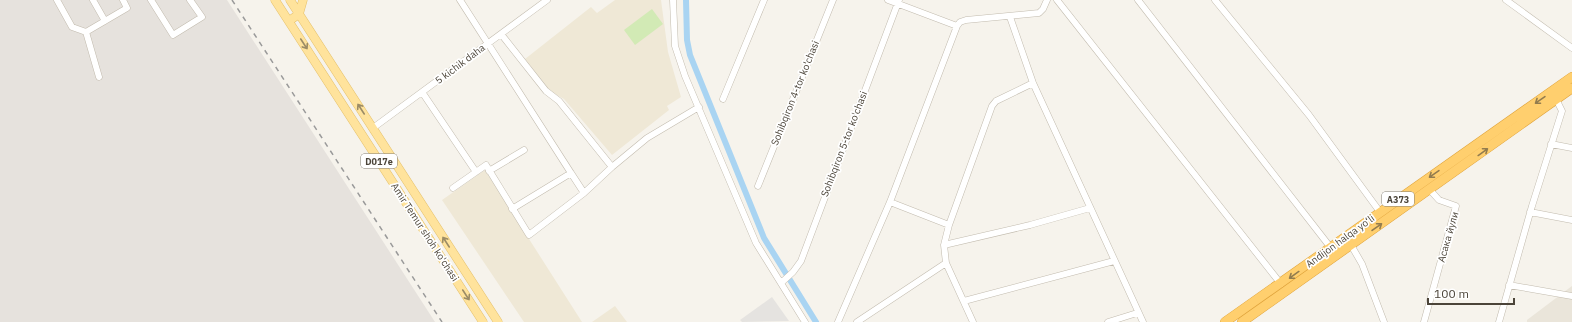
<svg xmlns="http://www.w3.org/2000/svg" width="1572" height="322" viewBox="0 0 1572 322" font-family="'IBM Plex Sans',sans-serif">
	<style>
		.residential { fill: #eae5da }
		.industrial { fill: #e6e2dd }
		.education { fill: #efe8d6 }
		.green { fill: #d2eab5 }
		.parking { fill: #e5e3e0 }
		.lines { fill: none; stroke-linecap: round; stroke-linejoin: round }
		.canal { stroke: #a9d4f2; stroke-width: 6 }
		.minor-casing { stroke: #c2bbae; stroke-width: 7 }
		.major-casing { stroke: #e6c16a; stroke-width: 9 }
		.highway-casing { stroke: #e0a43c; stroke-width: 10 }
		.minor { stroke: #fff; stroke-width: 6 }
		.major { stroke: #ffe39c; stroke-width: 8 }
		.highway { stroke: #ffcf6e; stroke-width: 9 }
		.rail { stroke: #9a9a9a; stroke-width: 1.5; stroke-dasharray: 5 5; stroke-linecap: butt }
		.oneway { stroke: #9c8c66 }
		.oneway2 { stroke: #937c4e }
		.labels { text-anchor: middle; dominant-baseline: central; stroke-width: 3.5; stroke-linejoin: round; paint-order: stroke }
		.shield { fill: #fff; stroke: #817c74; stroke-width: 1 }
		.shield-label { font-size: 9px; font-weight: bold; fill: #4b4439 }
		.street-label { font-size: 10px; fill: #4b4439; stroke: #fff }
	</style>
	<rect width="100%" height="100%" fill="#f6f3ec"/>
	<path class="residential" d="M 1572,286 L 1572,322 L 1527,322 L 1527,320 Z"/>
	<path class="industrial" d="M 0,0 L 227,0 L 435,322 L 0,322 Z"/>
	<path class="education" d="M 615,0 L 661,0 L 668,52 L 681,97 L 667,106 L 669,110 L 612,155 L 564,99 L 550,91 L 525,59 L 591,7 L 597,13 Z
		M 485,170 L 582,322 L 524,322 L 442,200 Z
		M 615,306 L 627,322 L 592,322 Z"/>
	<path class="green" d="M 652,9 L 663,24 L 635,45 L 624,30 Z"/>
	<path class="parking" d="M 772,297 L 789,321 L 742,322 L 740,320 Z"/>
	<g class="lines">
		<path class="canal" d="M 686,0 L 687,40 L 690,55 L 764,238 L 816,322"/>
		<defs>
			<path id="minor" d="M 57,0 L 72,27 L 86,32 L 127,8 L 123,0
				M 93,0 L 105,21
				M 151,0 L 173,35 L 202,17 L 190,0
				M 460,0 L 571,173
				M 673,0 L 675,46 L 685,76 L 756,243 L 805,322
				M 888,0 L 957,26
				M 1057,0 L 1281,284
				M 1138,0 L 1331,248
				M 1215,0 L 1309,115 L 1380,212
				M 1506,0 L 1572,48
				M 1010,17 L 1033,83 L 1143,322
				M 86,32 L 99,77
				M 422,92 L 476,172
				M 723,99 L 764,0
				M 373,128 L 547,0
				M 1551,144 L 1572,148
				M 612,167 L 647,138 L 699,107
				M 489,171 L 524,150
				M 758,186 L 833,0
				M 453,188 L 486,165 L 529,235 L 584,193 L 612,167 L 559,101 L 546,91 L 501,34
				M 890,202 L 949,225
				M 512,209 L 571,173 L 584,193
				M 1530,212 L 1572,220
				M 944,245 L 1030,225 L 1090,208
				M 1351,245 L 1362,264 L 1384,322
				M 781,283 L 793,272 L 801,261 L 899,0
				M 1509,285 L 1572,296
				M 964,301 L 1114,261
				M 838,322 L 890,202 L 957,26 L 960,22 L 966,20 L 1039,13 L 1043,9 L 1047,0
				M 857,322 L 946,263
				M 973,322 L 946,263 L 944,245 L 949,225 L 992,106 L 996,101 L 1033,83
				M 1108,322 L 1137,313
				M 1424,322 L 1456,206 L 1439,200 L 1430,190
				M 1499,322 L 1532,206 L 1562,111 L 1556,99"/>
			<path id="major" d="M 275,0 L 483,322
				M 290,0 L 498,322
				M 289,21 L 299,14 L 303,0"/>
			<path id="highway" d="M 1225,322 L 1572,77
				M 1242,322 L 1572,88"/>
		</defs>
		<use href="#minor" class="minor-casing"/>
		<use href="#major" class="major-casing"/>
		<use href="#highway" class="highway-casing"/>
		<use href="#minor" class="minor"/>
		<use href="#major" class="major"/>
		<use href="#highway" class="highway"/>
		<path class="rail" d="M 232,0 L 442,322"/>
	</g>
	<defs><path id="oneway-shaft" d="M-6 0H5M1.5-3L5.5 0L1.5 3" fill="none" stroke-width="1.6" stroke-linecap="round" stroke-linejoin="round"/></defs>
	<g class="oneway">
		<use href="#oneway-shaft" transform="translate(304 44) rotate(57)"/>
		<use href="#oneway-shaft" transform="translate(361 109) rotate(-123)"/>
		<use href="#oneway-shaft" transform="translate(446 242) rotate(-123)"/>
		<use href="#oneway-shaft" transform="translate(466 295) rotate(57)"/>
	</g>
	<g class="oneway2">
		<use href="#oneway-shaft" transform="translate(1540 100) rotate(145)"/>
		<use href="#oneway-shaft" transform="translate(1483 152) rotate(-36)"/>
		<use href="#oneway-shaft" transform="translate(1434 174) rotate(145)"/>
		<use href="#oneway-shaft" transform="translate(1377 227) rotate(-35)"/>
		<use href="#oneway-shaft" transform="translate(1294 275) rotate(144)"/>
	</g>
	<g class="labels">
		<g class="shield">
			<rect x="361" y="154" width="36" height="14" rx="3"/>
			<rect x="1382" y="192" width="32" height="14" rx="3"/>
		</g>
		<g class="shield-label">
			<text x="379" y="161">D017e</text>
			<text x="1398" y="199">A373</text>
		</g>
		<g class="street-label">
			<text transform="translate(460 64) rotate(-37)">5 kichik daha</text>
			<text transform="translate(795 93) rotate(-68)">Sohibqiron 4-tor ko'chasi</text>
			<text transform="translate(844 144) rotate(-69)">Sohibqiron 5-tor ko'chasi</text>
			<text transform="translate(425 232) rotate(57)">Amir Temur shoh ko'chasi</text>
			<text transform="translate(1448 237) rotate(-74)">Асака йули</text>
			<text transform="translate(1340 241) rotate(-36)">Andijon halqa yo‘li</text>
		</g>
	</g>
	<path d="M1428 298v6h86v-6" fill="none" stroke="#4b4439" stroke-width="2"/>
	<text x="1434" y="298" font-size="12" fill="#4b4439" stroke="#ffffff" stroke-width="3" paint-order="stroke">100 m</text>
</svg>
